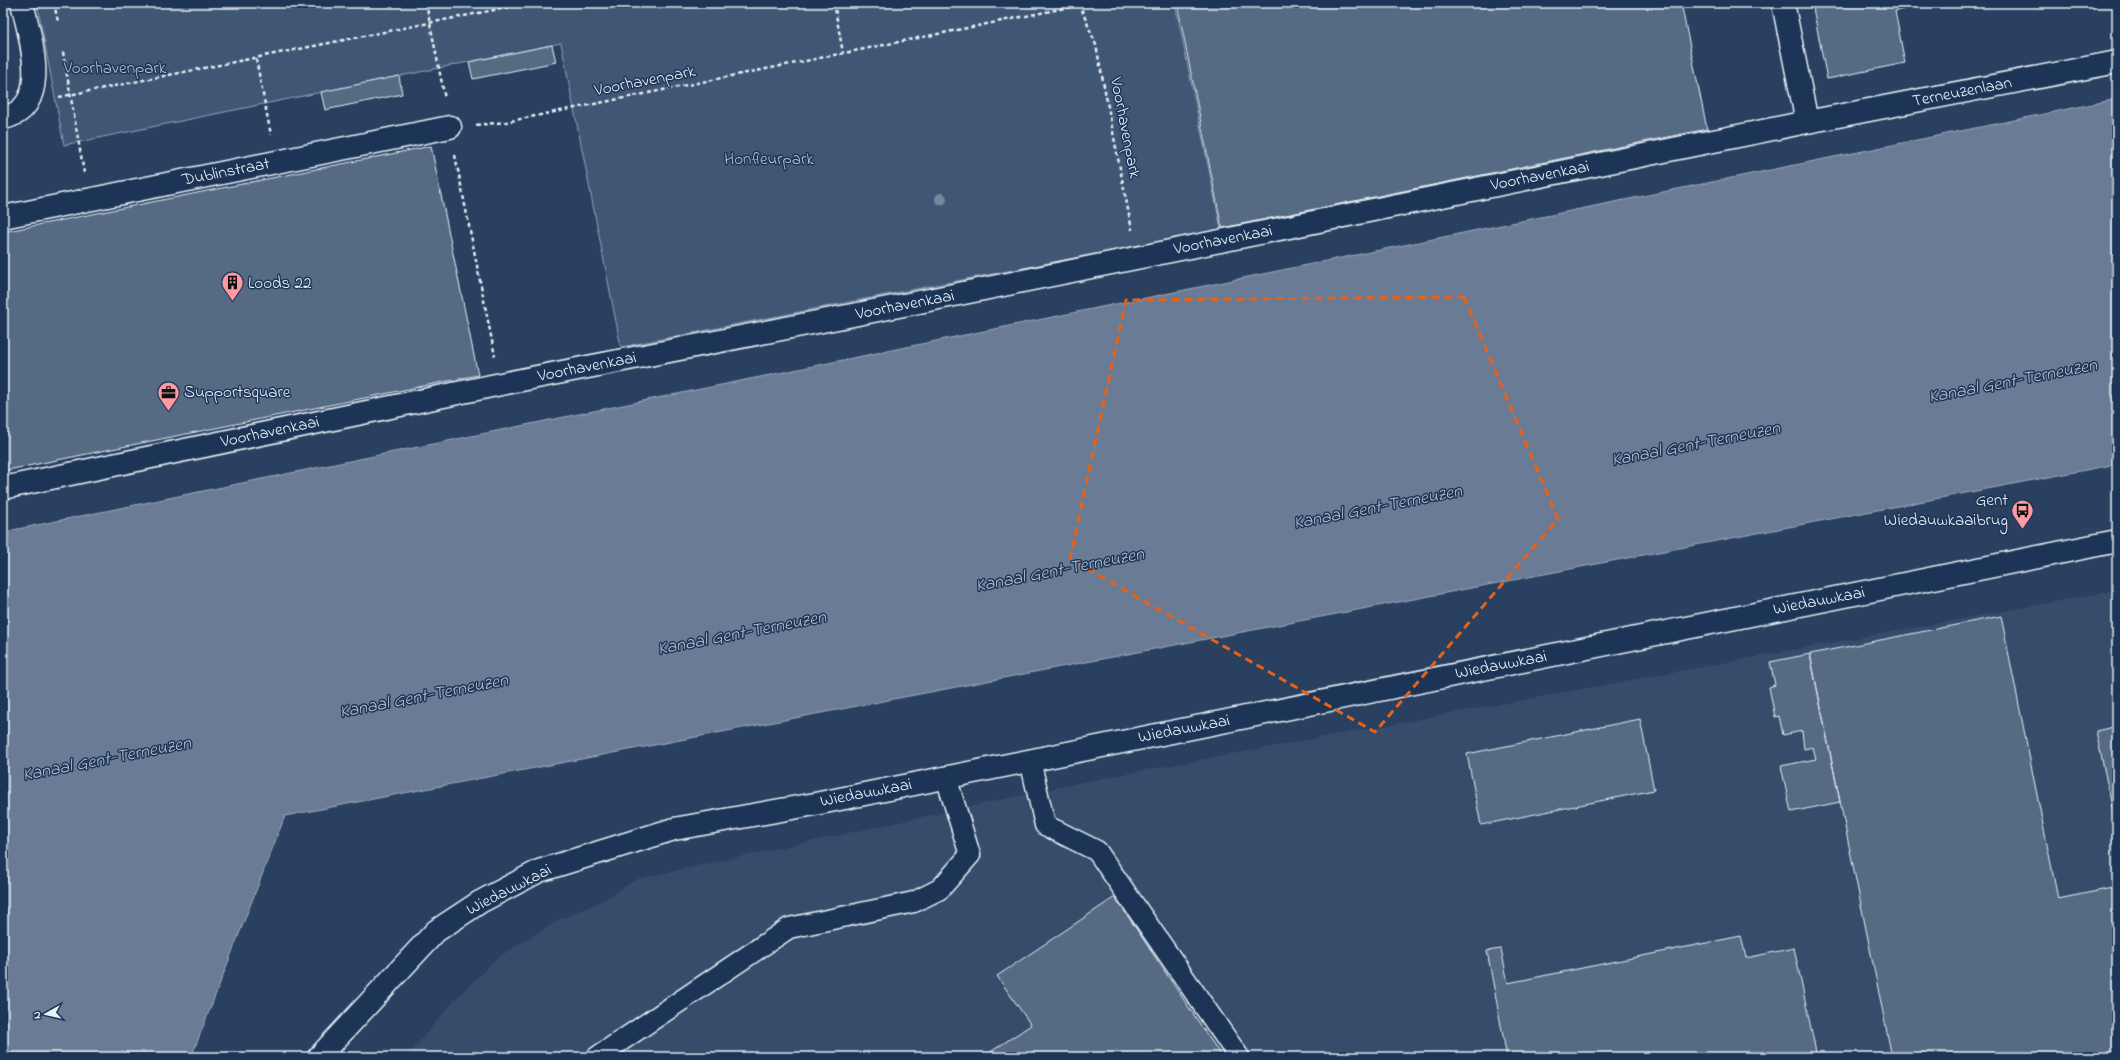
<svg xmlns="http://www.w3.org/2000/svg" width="2120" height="1060" viewBox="0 0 2120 1060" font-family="'Indie Flower',sans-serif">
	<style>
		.built { fill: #364d6b }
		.green { fill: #415774; stroke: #94a4b6 }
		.water { fill: #6b7c95; stroke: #9dabbd }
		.building { fill: #556a83; stroke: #e8f1f8 }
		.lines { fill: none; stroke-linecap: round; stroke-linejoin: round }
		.lane-casing { stroke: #e8f1f8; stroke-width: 23 }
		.street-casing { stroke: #e8f1f8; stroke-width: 25 }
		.secondary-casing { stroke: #e8f1f8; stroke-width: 25 }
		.path { stroke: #e8f1f8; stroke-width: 2.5; stroke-dasharray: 4 3; stroke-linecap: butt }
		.lane { stroke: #1d3557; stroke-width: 20 }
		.street { stroke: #1d3557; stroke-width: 22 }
		.secondary { stroke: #1d3557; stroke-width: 22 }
		.tree { fill: #77889e }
		.marked { fill: none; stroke: #e86118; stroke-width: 3; stroke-dasharray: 8 5; stroke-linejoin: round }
		.labels { text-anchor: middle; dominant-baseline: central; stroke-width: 3; stroke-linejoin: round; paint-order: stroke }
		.park-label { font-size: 17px; fill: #b6c3d0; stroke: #1d3557 }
		.street-label { font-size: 17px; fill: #e8f1f8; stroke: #1d3557 }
		.poi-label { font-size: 17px; fill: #e8f1f8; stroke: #1d3557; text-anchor: start }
		.water-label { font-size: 18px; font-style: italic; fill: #b6c2d0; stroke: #1d3557 }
	</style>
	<rect width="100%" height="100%" fill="#294061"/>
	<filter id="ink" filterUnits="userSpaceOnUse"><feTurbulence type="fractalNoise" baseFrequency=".025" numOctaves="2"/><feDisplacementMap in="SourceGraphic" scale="8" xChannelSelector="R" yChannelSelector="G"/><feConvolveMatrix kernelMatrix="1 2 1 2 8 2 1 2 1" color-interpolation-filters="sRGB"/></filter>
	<g filter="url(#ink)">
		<path class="built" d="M 2117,590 L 2117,1057 L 406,1057 L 454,1001 L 497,958 L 560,919 L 600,902 L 637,879 L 1092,780 Z"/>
		<path class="green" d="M 37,3 L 1175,3 L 1221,229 L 621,347 L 561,43 L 64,145 Z"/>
		<path class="water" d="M 2117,99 L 2117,464 L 285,816 L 192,1055 L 190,1057 L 3,1057 L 3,532 Z"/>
		<path class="building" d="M 1177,3 L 1681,3 L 1707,129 L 1222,228 Z
			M 1812,3 L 1933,3 L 1895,11 L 1905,63 L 1827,79 Z
			M 552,45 L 556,62 L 473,79 L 469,62 Z
			M 399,76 L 402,94 L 325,110 L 321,92 Z
			M 431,146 L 478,375 L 3,471 L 3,232 Z
			M 2001,616 L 2058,899 L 2117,887 L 2117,1057 L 1892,1057 L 1810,654 Z
			M 1810,654 L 1840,802 L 1791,812 L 1781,766 L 1816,759 L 1813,747 L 1804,749 L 1802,731 L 1783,735 L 1779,716 L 1775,717 L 1769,687 L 1775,685 L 1770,662 Z
			M 1640,719 L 1654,790 L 1481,825 L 1467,754 Z
			M 2117,726 L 2117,830 L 2096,731 Z
			M 1115,897 L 1222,1057 L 983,1057 L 1031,1025 L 997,976 Z
			M 1741,936 L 1746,958 L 1794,948 L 1817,1057 L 1507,1057 L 1487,951 L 1501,949 L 1508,983 Z"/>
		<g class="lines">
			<defs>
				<path id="lane" d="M 1030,760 L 1045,825 L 1097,851 L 1239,1057
					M 597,1057 L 789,928 L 914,902 L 940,889 L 970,855 L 946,777"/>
				<path id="street" d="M 1783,3 L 1807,122
					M 3,118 C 53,108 30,37 22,3
					M 3,217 L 450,127
					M 3,488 L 501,384 L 924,301 L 1807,122 L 2117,62"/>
				<path id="secondary" d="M 319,1057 L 436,931 L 480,902 L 539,871 L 674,829 L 815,804 L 2117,541"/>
			</defs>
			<use href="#lane" class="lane-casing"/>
			<use href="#street" class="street-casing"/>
			<use href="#secondary" class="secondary-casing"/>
			<path class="path" d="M 54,3 L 58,22
				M 426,3 L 445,99
				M 834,3 L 843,53
				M 1079,3 L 1096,45 L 1132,230
				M 63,52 L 84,173
				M 256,59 L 271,135
				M 59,97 L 529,3
				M 476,125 L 506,122 L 1080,5
				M 455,155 L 495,356"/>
			<use href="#lane" class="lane"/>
			<use href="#street" class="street"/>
			<use href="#secondary" class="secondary"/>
		</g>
		<circle class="tree" cx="941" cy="199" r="6"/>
	</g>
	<path class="marked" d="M 1464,297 L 1558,519 L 1375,732 L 1070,559 L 1126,300 Z"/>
	<defs>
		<symbol id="building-pin" viewBox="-11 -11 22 30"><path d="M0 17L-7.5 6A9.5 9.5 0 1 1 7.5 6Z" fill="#ff9aa2" stroke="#1d3557"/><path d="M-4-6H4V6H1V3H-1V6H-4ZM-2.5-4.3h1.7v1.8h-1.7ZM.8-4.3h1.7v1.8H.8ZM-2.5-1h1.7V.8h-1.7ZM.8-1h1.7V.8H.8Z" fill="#111"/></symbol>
		<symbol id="office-pin" viewBox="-11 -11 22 30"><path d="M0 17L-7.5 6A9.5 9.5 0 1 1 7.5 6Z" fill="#ff9aa2" stroke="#1d3557"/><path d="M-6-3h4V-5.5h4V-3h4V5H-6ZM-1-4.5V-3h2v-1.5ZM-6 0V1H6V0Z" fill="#111"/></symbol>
		<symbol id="bus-pin" viewBox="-11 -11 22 30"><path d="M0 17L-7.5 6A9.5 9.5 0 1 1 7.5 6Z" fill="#ff9aa2" stroke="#1d3557"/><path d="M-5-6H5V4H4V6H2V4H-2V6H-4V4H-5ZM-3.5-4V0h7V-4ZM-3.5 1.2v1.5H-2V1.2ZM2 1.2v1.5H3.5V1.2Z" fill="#111"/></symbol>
	</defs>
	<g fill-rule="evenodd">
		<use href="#building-pin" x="220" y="270" width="25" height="34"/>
		<use href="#office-pin" x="156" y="380" width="25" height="34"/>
		<use href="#bus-pin" x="2010" y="498" width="25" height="34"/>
	</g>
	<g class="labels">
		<g class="park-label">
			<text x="115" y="68">Voorhavenpark</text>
			<text x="769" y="159">Honfleurpark</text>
		</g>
		<g class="street-label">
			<text transform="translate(645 81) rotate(-11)">Voorhavenpark</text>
			<text transform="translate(1962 92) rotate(-11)">Terneuzenlaan</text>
			<text transform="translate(1125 128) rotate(79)">Voorhavenpark</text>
			<text transform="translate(226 172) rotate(-11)">Dublinstraat</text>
			<text transform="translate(1540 176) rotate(-11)">Voorhavenkaai</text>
			<text transform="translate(1223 240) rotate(-11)">Voorhavenkaai</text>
			<text transform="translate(905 305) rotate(-11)">Voorhavenkaai</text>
			<text transform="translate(587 367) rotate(-11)">Voorhavenkaai</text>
			<text transform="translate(270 432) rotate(-12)">Voorhavenkaai</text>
			<text transform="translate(1819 601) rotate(-11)">Wiedauwkaai</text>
			<text transform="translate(1501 665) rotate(-11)">Wiedauwkaai</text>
			<text transform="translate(1184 729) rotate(-11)">Wiedauwkaai</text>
			<text transform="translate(866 793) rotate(-11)">Wiedauwkaai</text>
			<text transform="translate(509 890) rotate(-27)">Wiedauwkaai</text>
		</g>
		<g class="poi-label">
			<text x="248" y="283">Loods 22</text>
			<text x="184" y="392">Supportsquare</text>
			<text x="2008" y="500" text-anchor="end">Gent<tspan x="2008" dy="20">Wiedauwkaaibrug</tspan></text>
		</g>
		<g class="water-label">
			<text transform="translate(2013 382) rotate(-11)">Kanaal Gent-Terneuzen</text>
			<text transform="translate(1696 445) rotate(-11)">Kanaal Gent-Terneuzen</text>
			<text transform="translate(1378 508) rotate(-11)">Kanaal Gent-Terneuzen</text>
			<text transform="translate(1060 571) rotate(-11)">Kanaal Gent-Terneuzen</text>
			<text transform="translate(742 634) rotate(-11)">Kanaal Gent-Terneuzen</text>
			<text transform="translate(424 697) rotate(-11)">Kanaal Gent-Terneuzen</text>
			<text transform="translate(107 760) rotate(-11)">Kanaal Gent-Terneuzen</text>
		</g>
	</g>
	<rect width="2120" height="1060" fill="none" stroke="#1d3557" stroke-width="16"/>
	<rect x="8" y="8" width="2104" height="1044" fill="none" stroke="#e8f1f8" stroke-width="1.5" filter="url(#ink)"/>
	<g transform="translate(46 1014) rotate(262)" stroke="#1d3557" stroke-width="3" paint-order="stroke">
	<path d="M0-3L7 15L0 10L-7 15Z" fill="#e8f1f8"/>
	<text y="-6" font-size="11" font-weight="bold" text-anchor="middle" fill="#e8f1f8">N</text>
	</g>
</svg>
